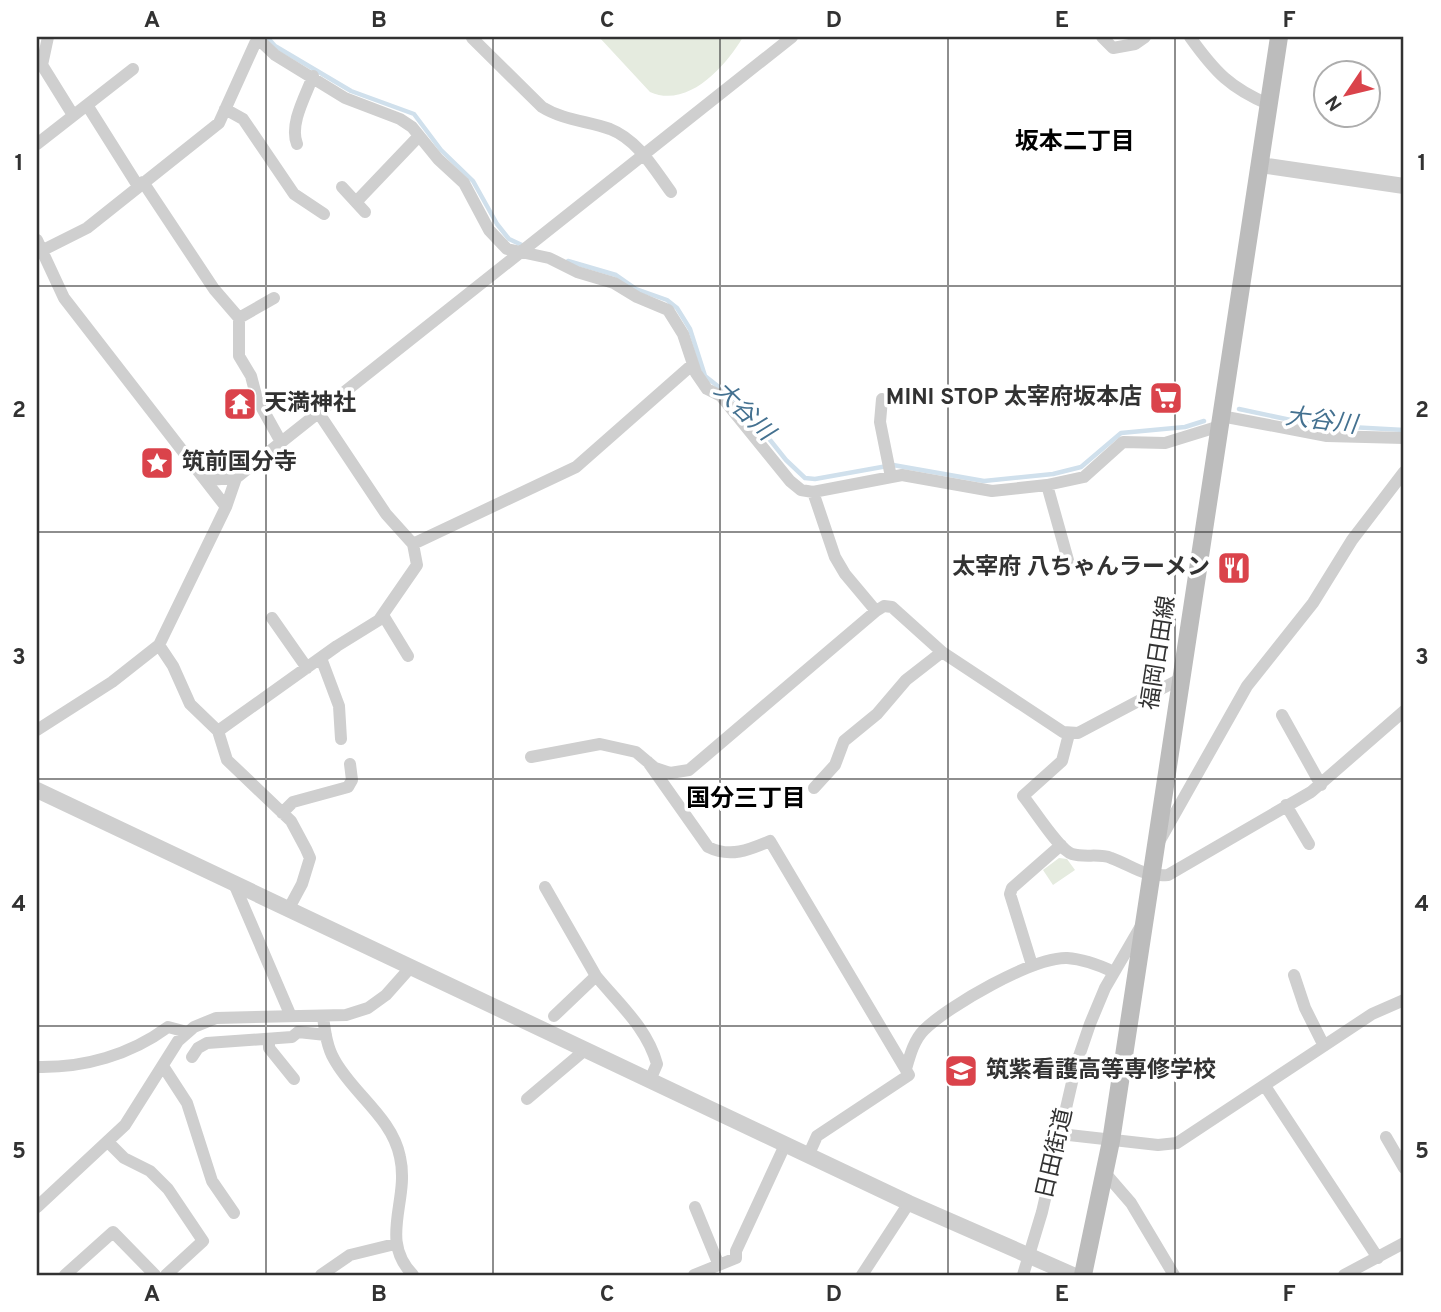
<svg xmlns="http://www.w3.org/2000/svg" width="1441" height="1312" viewBox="0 0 1441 1312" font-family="Overpass,'Noto Sans JP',sans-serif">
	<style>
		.green { fill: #e5ebdf }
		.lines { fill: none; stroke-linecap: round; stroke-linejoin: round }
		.stream { stroke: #d0e0ec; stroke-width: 4.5 }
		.minor { stroke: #cfcfcf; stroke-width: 12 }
		.tertiary { stroke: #cfcfcf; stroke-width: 16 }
		.secondary { stroke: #bcbcbc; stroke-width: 18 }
		.grid { fill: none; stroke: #323232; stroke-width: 2; stroke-opacity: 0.55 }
		.labels { text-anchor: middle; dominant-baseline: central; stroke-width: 7; stroke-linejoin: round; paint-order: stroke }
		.poi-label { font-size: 23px; font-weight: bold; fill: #323232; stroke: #fff; text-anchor: start }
		.street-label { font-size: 23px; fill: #323232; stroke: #fff }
		.neighbourhood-label { font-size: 24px; font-weight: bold; fill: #000; stroke: #fff }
		.water-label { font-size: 24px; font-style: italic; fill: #447190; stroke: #fff }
		.neatline { fill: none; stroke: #323232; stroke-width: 2.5 }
		.grid-label { font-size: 23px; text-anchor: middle; font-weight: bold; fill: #323232 }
	</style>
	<rect width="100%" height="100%" fill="#fff"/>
	<path class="green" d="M 599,37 L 743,37 C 726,66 688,109 650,92 Z
		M 1059,858 L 1067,859 L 1075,870 L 1053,885 L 1043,870 Z"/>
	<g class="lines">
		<path class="stream" d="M 267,37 L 275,46 L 351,91 L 414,114 L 441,150 L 473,181 L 497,224 L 509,239 L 524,246
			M 568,261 L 616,275 L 636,289 L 667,300 L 677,308 L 690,329 L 705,376 L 743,406 L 786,460 L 805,478 L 815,479 L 893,465 L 984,481 L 1053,474 L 1081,467 L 1121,433 L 1185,427 L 1204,421
			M 1239,409 L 1314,425 L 1404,430"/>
		<path class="minor" d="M 256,37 L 275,55 L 345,98 L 400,119 L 412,127 L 438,159 L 464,183 L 489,230 L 507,249 L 549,258 L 577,272 L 614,283 L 637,297 L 668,310 L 683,334 L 696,373 L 707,389 L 721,396 L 790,481 L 801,490 L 813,492 L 902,475 L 992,491 L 1047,485 L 1084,477 L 1123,442 L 1165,443 L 1220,426
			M 1102,37 L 1113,48 L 1135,44 L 1145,37
			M 1190,37 C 1215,72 1230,88 1270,105
			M 472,38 L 542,107 C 563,120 587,121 610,129 C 638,140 654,169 671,192
			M 37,57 L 73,115
			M 42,65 L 48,37
			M 87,105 L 138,186
			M 225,109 L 243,119 L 294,194 L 324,214
			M 37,144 L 133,69
			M 297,144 C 289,124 306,95 313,76
			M 143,182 L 214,289 L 239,318 L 274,298
			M 342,187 L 365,212
			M 356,202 L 419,136
			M 37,240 L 64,298 L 226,507
			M 41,251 L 87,228 L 219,123 L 257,39
			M 239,318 L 239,356 L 251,376 L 257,399 L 281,442
			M 882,399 L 880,422 L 891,477
			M 1221,416 L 1327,436 L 1404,438
			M 207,480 L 236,478
			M 1047,485 L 1068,560
			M 813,492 L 835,557 L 845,574 L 876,611 L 884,606 L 892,607 L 942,652 L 1063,732 L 1078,733 L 1180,679
			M 413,544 L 576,467 L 693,364
			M 383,615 L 408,656
			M 272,618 L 307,668
			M 159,645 L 173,666 L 190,704 L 218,731 L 227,760 L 291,821 L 306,849 L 310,858 L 302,884 L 288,910
			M 321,658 L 339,706 L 341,739
			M 1282,715 L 1321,785
			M 37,730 L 112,682 L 159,645 L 226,507 L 236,478 L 792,37
			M 218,731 L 337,646 L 379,620 L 417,565 L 413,544 L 386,514 L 318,412
			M 1069,734 L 1062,761 L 1023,796 C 1033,808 1059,850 1072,854 C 1085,858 1099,853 1111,858 C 1133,866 1143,877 1168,875 L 1311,792 L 1404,711
			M 531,757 L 600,744 L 636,752 L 655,768 L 670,773 L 689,770 L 876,611
			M 648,762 L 708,847 C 730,858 749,850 770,841 L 909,1075 L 817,1136 L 808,1156
			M 814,788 L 835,765 L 844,741 L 877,714 L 906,680 L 942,652
			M 1286,805 L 1309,844
			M 282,813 L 293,802 L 348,787 L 352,780 L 350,764
			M 1160,840 L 1247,686 L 1313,603 L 1352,540 L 1404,472
			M 235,886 L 290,1014
			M 545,887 L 596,976 L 554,1016
			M 1032,965 L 1010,894 L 1012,888 L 1061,845
			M 1294,975 L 1305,1008 L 1324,1046
			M 596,976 C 620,1005 647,1028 657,1064 L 650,1080
			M 323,1017 C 325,1031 327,1047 334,1059 C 352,1093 392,1117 400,1157 C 410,1201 378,1239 413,1275
			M 269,1039 L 269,1048 L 294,1079
			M 192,1057 L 198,1048 L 207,1043 L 292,1037 L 298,1032 L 326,1035
			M 163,1066 L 187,1103 L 212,1181 L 234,1213
			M 37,1067 C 84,1068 130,1055 168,1027 L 187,1032
			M 906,1069 C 910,1055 914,1040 924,1030 C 948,1006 1033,957 1067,958 C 1083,959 1099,965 1114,972
			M 1265,1086 L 1378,1258
			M 527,1099 L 585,1050
			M 1060,1134 L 1158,1145 L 1177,1143 L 1372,1014 L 1404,1000
			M 1386,1137 L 1404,1168
			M 108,1142 L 124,1158 L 150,1171 L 168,1189 L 203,1241 L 166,1275
			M 1105,1173 L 1131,1203 L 1174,1275
			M 37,1207 L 125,1125 L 178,1041 L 194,1027 L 216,1018 L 346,1015 L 368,1008 L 386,995 L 410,968
			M 695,1207 L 718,1263
			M 65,1275 L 113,1232 L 155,1275
			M 321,1275 L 350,1255 L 395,1244
			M 694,1275 L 736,1258 L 736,1251 L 785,1145
			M 862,1275 L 909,1203
			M 1023,1275 L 1042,1212 L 1076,1065 L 1090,1024 L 1105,988 L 1141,926
			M 1344,1275 L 1404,1243"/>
		<path class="tertiary" d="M 1260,165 L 1404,186
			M 37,790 L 909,1203 L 1073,1275"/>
		<path class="secondary" d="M 1083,1275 L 1111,1141 L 1279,37"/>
	</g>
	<path class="grid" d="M 266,37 L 266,1275M 493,37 L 493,1275M 720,37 L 720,1275M 948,37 L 948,1275M 1175,37 L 1175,1275M 37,286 L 1404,286M 37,532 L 1404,532M 37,779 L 1404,779M 37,1026 L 1404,1026"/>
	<defs>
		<symbol id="supermarket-square" viewBox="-11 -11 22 22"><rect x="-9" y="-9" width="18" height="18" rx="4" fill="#da434b" stroke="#fff"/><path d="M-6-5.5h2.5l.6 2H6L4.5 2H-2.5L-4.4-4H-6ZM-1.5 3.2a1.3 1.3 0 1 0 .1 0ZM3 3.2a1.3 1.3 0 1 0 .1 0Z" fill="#fff"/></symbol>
		<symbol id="temple-square" viewBox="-11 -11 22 22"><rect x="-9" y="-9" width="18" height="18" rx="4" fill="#da434b" stroke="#fff"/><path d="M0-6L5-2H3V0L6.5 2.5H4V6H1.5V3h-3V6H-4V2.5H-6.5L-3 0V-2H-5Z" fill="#fff"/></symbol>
		<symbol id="sight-square" viewBox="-11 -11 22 22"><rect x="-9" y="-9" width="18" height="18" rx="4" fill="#da434b" stroke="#fff"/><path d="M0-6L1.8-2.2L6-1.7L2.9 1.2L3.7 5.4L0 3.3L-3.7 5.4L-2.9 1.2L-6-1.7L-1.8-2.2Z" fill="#fff"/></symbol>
		<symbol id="restaurant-square" viewBox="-11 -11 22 22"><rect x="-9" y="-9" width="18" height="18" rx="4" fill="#da434b" stroke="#fff"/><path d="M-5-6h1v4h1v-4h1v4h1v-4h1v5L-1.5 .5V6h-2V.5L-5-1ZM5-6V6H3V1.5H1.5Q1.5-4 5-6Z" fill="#fff"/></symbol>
		<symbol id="school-square" viewBox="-11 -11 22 22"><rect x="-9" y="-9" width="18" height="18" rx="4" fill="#da434b" stroke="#fff"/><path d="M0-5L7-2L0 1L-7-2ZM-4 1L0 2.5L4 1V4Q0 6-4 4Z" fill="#fff"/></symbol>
	</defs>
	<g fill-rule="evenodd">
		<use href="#supermarket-square" x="1147" y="379" width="38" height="38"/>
		<use href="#temple-square" x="221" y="385" width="38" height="38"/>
		<use href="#sight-square" x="138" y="444" width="38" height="38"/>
		<use href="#restaurant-square" x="1215" y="549" width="38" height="38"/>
		<use href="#school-square" x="942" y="1052" width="38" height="38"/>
	</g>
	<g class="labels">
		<g class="poi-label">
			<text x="1142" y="398" text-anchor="end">MINI STOP 太宰府坂本店</text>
			<text x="264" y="404">天満神社</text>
			<text x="182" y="463">筑前国分寺</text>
			<text x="1210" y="568" text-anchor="end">太宰府 八ちゃんラーメン</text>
			<text x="986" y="1071">筑紫看護高等専修学校</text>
		</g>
		<g class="street-label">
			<text transform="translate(1160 653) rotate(-81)">福岡日田線</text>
			<text transform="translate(1056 1154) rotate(-77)">日田街道</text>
		</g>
		<g class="neighbourhood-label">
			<text x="1075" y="143">坂本二丁目</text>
			<text x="746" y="800">国分三丁目</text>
		</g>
		<g class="water-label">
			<text transform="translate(743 412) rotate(44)">大谷川</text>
			<text transform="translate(1321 422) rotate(7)">大谷川</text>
		</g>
	</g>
	<rect width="1441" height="1312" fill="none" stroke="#ffffff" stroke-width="77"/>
	<g transform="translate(1347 94) rotate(235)"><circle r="33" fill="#ffffff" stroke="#adadad" stroke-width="2"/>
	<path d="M0-5L12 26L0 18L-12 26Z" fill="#da434b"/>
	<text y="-10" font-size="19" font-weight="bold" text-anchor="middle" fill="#323232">N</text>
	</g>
	<rect x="38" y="38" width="1364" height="1236" class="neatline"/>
	<g class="grid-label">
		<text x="152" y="27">A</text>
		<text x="379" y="27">B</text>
		<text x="607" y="27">C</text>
		<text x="834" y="27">D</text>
		<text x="1062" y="27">E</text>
		<text x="1289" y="27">F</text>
		<text x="19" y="170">1</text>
		<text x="1422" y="170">1</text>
		<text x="19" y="417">2</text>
		<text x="1422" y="417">2</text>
		<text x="19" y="664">3</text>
		<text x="1422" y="664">3</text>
		<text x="19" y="911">4</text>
		<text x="1422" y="911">4</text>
		<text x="19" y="1158">5</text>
		<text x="1422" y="1158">5</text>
		<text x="152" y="1301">A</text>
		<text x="379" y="1301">B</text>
		<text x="607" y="1301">C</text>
		<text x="834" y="1301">D</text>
		<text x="1062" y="1301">E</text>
		<text x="1289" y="1301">F</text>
	</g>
</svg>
